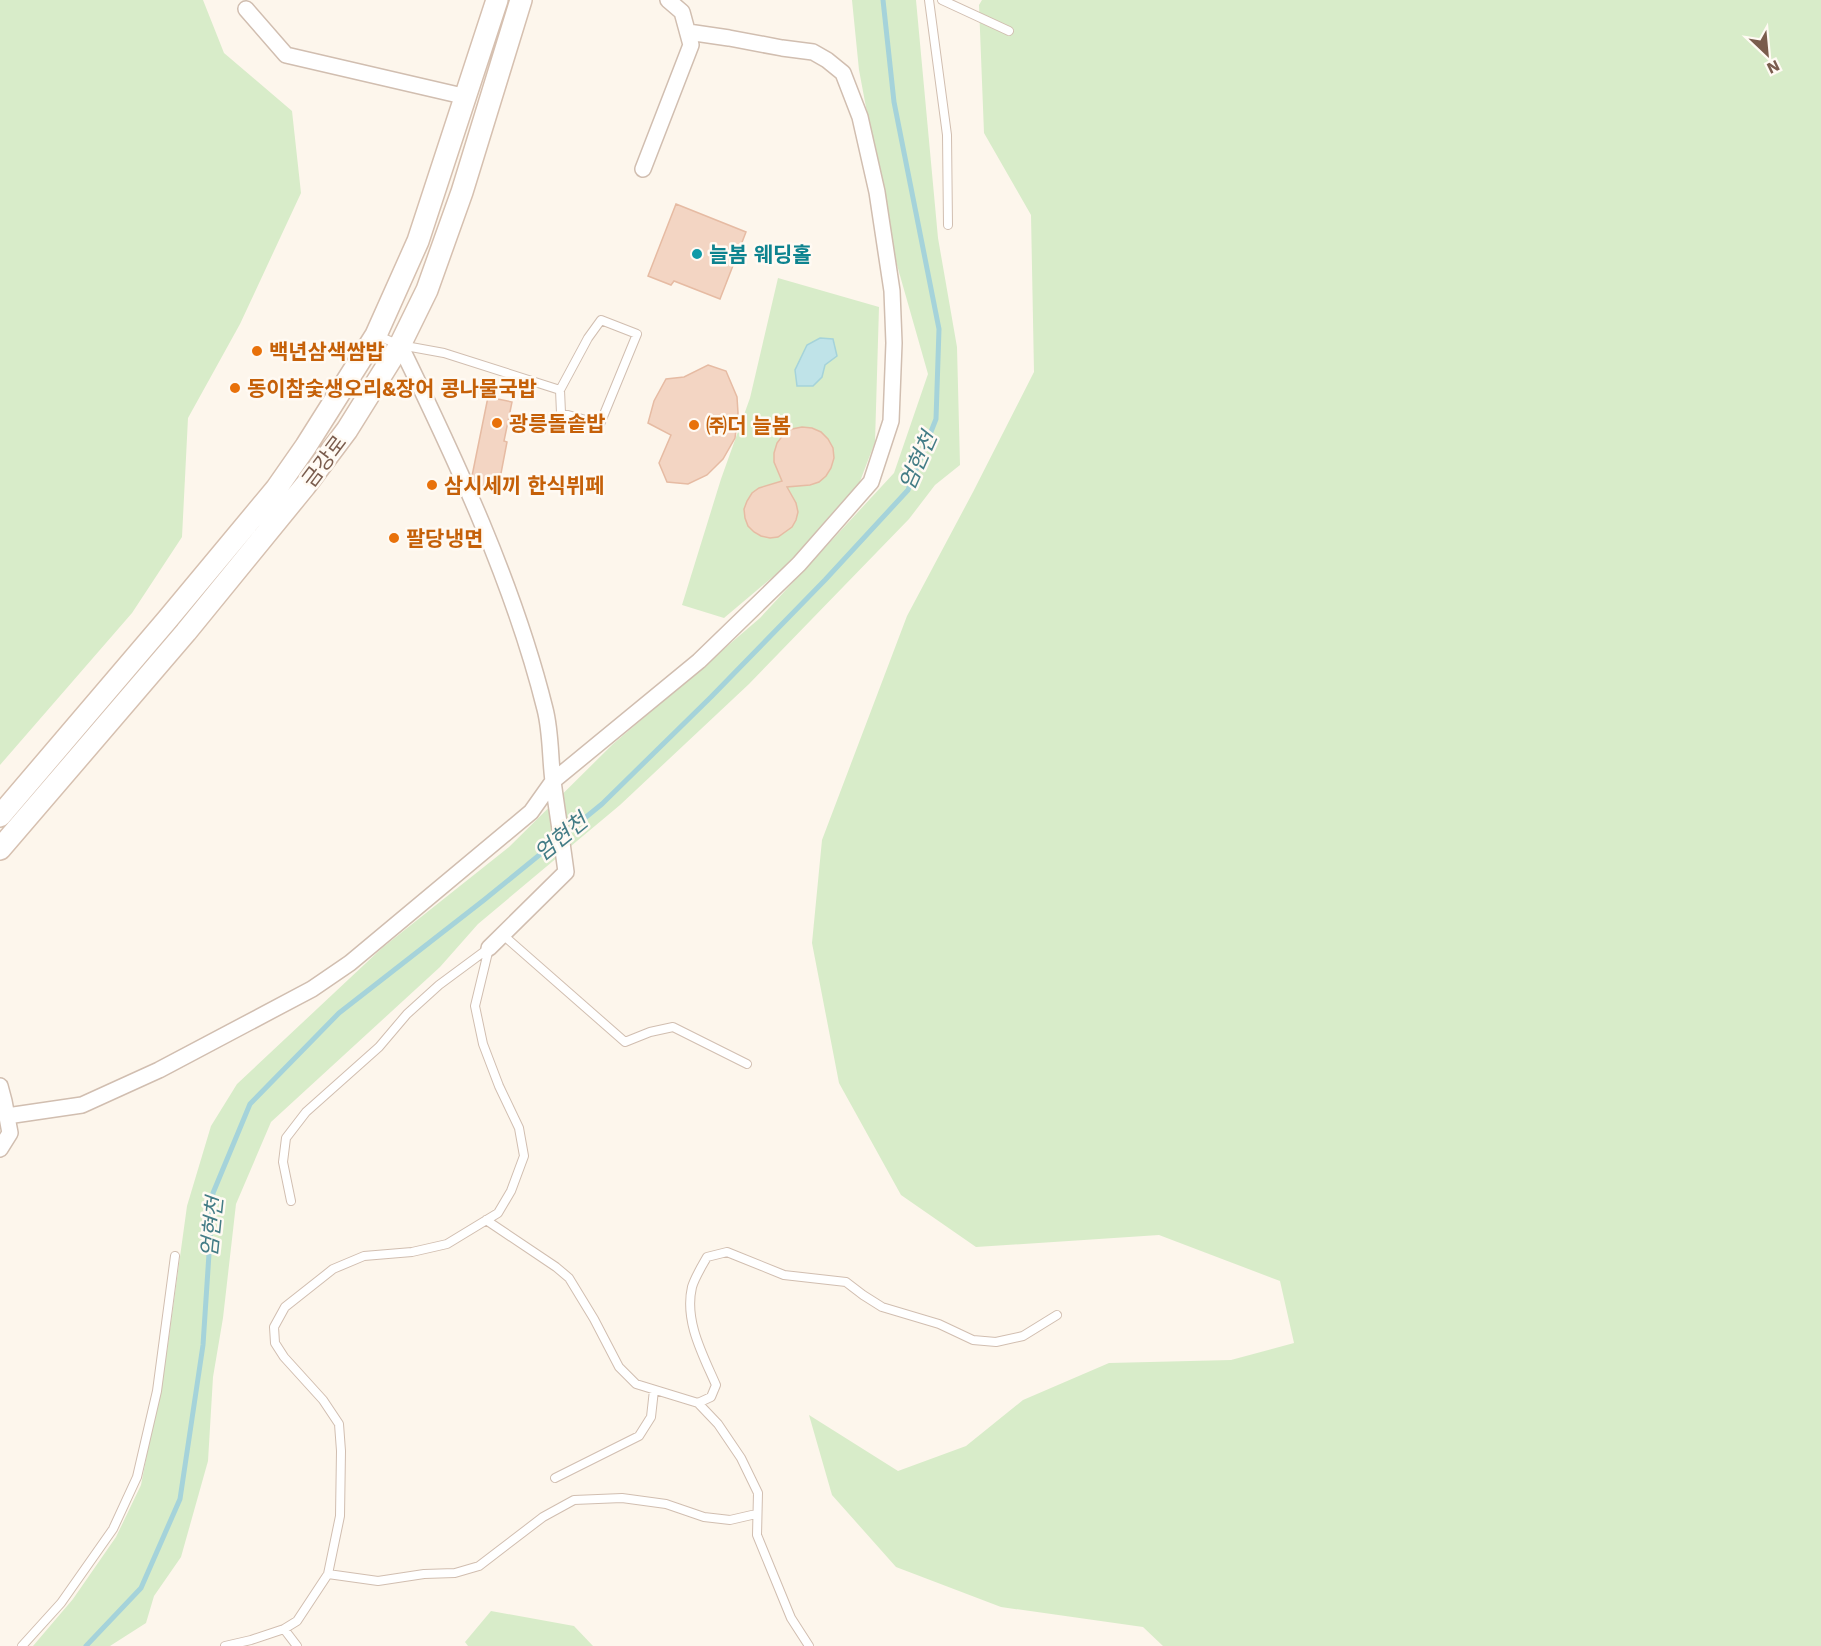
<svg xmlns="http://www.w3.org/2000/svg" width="1821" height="1646" viewBox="0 0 1821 1646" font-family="'Work Sans','Noto Sans KR',sans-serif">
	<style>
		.green { fill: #d8ecc9 }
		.water { fill: #bfe3e8; stroke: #a5d3da; stroke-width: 1.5 }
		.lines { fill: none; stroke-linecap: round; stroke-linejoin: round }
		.stream { stroke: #a5d3da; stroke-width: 5 }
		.building { fill: #f3d5c3; stroke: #e6bba3; stroke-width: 1.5 }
		.lane-casing { stroke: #d1beb0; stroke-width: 10 }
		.street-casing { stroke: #d1beb0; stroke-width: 18 }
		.secondary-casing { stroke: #d6c0b0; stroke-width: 24 }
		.lane { stroke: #fff; stroke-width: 8 }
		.street { stroke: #fff; stroke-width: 15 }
		.secondary { stroke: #fff; stroke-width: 21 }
		.culture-dot { fill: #0f9aa8; stroke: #fffaf3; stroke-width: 2 }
		.food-dot { fill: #e8710a; stroke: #fffaf3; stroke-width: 2 }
		.labels { text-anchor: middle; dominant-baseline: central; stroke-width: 5; stroke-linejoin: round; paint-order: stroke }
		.culture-label { font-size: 21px; font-weight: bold; fill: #0d838f; stroke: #fffaf3; text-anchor: start }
		.food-label { font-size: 21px; font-weight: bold; fill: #c56008; stroke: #fffaf3; text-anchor: start }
		.street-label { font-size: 21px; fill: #7a5c4d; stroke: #fffaf3 }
		.water-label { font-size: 22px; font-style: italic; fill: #437c86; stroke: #fffaf3 }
	</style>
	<rect width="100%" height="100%" fill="#fdf6ec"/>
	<path class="green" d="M 0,0 L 203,0 L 224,53 L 292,111 L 301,193 L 240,324 L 188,418 L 182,537 L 132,613 L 0,765 Z
		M 852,0 L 916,0 L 938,238 L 957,347 L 960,465 L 935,485 L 909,519 L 749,684 L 620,805 L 478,924 L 440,967 L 271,1122 L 236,1204 L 223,1318 L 213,1377 L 208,1461 L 181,1557 L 154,1596 L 146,1623 L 110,1646 L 33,1646 L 73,1599 L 116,1537 L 141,1485 L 167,1351 L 187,1206 L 211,1126 L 237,1084 L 382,948 L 509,847 L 613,744 L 760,618 L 894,473 L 928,374 L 893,251 L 859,70 Z
		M 982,0 L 1821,0 L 1821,1646 L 1163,1646 L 1143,1627 L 1001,1607 L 896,1567 L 832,1495 L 809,1415 L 898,1471 L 966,1446 L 1023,1400 L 1109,1363 L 1231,1360 L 1294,1343 L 1280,1281 L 1159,1235 L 976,1247 L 901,1195 L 839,1083 L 812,943 L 822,840 L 907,616 L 973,492 L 1034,372 L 1031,215 L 984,133 L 979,5 Z
		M 778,278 L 879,307 L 875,442 L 859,484 L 788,564 L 724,618 L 682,605 L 721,479 L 750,398 Z
		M 491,1611 L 574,1626 L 593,1646 L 468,1646 L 465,1642 Z"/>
	<path class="water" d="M 820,338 L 833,339 L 837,356 L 825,365 L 822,377 L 813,386 L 797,386 L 795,370 L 807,345 Z"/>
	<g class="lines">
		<path class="stream" d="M 86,1646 L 141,1588 L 180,1499 L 203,1345 L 213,1193 L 250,1104 L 339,1013 L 484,900 L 602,804 L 711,697 L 825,580 L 908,490 L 936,419 L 939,329 L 894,102 L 883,0"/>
	</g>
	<path class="building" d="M 676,204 L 746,232 L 720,299 L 674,281 L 671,285 L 648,276 Z
		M 708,365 L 726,371 L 737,397 L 738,413 L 735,438 L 723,459 L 707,475 L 688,484 L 667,482 L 659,463 L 671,435 L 648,423 L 654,401 L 666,379 L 684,377 Z
		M 488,397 L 512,402 L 504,441 L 507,442 L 498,489 L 476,484 L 472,476 Z
		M 802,427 L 812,428 L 821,432 L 828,439 L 833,448 L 834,458 L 831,468 L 826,476 L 819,482 L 810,485 L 787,487 L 796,503 L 798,512 L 796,520 L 792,527 L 778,537 L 770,538 L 761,536 L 754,532 L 748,526 L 745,518 L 744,509 L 747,501 L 752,493 L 759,488 L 782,481 L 774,462 L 774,453 L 777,443 L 783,435 L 792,429 Z"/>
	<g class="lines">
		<defs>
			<path id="lane" d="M 929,0 L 947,135 L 948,225
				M 942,0 L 1009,31
				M 378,336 L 400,345 L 444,353 L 560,390 L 561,413 L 600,424 L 637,334 L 601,320 L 588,338 L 560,390
				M 503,935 L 625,1042 L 650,1032 L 673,1027 L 747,1064
				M 291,1201 L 283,1162 L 286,1138 L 306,1112 L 379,1047 L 407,1014 L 439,985 L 489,948
				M 486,1220 L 556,1267 L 569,1278 L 594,1319 L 619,1367 L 636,1384 L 698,1403 L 718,1424 L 741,1458 L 758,1493 L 757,1535 L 791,1618 L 809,1646
				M 698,1403 L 711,1397 L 716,1385 C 703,1355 684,1321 692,1287 C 695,1277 702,1266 707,1257 L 727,1252 L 784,1275 L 846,1282 L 863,1295 L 882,1307 L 939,1324 L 973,1340 L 996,1342 L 1023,1336 L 1057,1315
				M 555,1478 L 639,1436 L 651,1417 L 654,1390
				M 328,1574 L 378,1581 L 424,1574 L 455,1573 L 479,1566 L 543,1517 L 574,1500 L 622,1498 L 666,1504 L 704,1517 L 730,1520 L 756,1514
				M 284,1629 L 297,1646
				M 22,1646 L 61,1603 L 113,1529 L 137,1477 L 157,1391 L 175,1256
				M 225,1646 L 251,1640 L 284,1629 L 297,1621 L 328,1574 L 340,1516 L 341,1451 L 339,1424 L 323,1400 L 284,1357 L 275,1343 L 274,1327 L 285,1307 L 333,1269 L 364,1256 L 412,1252 L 447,1244 L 498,1213 L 511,1191 L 524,1156 L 519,1128 L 499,1086 L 483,1044 L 475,1006 L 489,948"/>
			<path id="street" d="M 246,9 L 286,55 L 467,97
				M 643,169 L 691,45 L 682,12 L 668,0
				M 400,345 C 456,460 514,584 545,709 C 551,732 550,758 553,781 C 557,811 562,841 566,872 L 489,948
				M 0,1086 L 4,1101 L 10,1133 L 0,1149
				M 7,1116 L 82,1105 L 159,1070 L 312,989 L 350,963 L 531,812 L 553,781 L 699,661 L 799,564 L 871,482 L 891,421 L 894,343 L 892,291 L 877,192 L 860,117 L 843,73 L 827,60 L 813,52 L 782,48 L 729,38 L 688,32"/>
			<path id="secondary" d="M 0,816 L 167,620 L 276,489 L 306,446 L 376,335 L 418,241 L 497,0
				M 0,849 L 186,632 L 305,486 L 347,430 L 400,345 L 427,290 L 462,192 L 521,0"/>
		</defs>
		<use href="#lane" class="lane-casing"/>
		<use href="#street" class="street-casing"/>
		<use href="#secondary" class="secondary-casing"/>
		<use href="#lane" class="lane"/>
		<use href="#street" class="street"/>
		<use href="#secondary" class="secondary"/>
	</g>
	<circle class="culture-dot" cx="697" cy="254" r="6"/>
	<g class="food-dot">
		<circle cx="257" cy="351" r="6"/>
		<circle cx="235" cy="388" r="6"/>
		<circle cx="497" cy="423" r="6"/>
		<circle cx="694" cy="425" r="6"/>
		<circle cx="432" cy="485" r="6"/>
		<circle cx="394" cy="538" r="6"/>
	</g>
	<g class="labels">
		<g class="culture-label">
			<text x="709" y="254">늘봄 웨딩홀</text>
		</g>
		<g class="food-label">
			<text x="269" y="351">백년삼색쌈밥</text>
			<text x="247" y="388">동이참숯생오리&amp;장어 콩나물국밥</text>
			<text x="509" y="423">광릉돌솥밥</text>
			<text x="706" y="425">㈜더 늘봄</text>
			<text x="444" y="485">삼시세끼 한식뷔페</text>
			<text x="406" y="538">팔당냉면</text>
		</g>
		<g class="street-label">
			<text transform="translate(324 461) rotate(-53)">금강로</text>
		</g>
		<g class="water-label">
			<text transform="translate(918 461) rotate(-66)">엄현천</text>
			<text transform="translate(561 837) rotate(-39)">엄현천</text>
			<text transform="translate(212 1227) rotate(-84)">엄현천</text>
		</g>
	</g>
	<g transform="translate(1767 54) rotate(154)" stroke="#fffaf3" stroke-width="4.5" paint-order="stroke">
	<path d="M0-4.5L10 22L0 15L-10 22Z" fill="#7a5c4d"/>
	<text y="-9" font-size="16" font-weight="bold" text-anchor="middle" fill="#7a5c4d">N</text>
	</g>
</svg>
